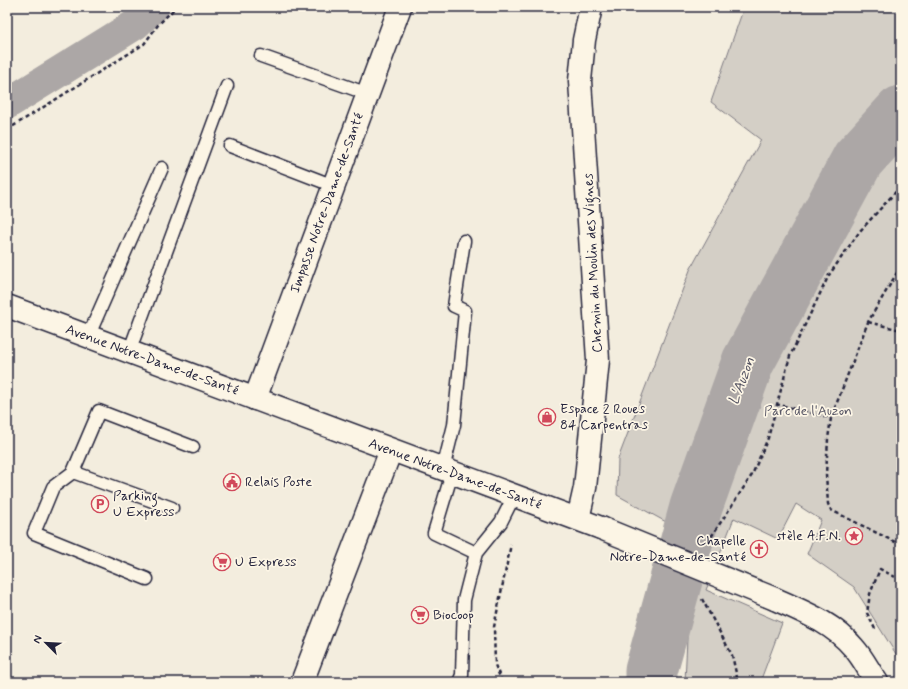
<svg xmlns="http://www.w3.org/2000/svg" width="908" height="689" viewBox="0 0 908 689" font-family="Mynerve,sans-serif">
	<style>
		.green { fill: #d4cfc6; stroke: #7b7880 }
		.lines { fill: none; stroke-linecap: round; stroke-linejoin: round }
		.canal { stroke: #aca7a6; stroke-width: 31 }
		.river { stroke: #aca7a6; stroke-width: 53 }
		.lane-casing { stroke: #22223b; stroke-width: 15 }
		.street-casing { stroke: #22223b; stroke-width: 25 }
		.secondary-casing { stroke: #22223b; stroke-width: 25 }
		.path { stroke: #22223b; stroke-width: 2.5; stroke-dasharray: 4 3; stroke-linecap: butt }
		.lane { stroke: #fcf5e5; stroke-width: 12 }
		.street { stroke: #fcf5e5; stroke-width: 22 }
		.secondary { stroke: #fcf5e5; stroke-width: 22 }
		.secondary-bridge-casing { stroke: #22223b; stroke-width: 25; stroke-linecap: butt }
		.secondary-bridge { stroke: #fcf5e5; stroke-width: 22 }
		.labels { text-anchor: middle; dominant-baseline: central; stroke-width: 3.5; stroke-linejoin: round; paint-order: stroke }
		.street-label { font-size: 14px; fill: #22223b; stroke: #fcf5e5 }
		.poi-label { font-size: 14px; fill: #22223b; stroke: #fcf5e5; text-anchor: start }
		.park-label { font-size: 14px; fill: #575665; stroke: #fcf5e5 }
		.water-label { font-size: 15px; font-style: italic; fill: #525160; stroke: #fcf5e5 }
	</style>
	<rect width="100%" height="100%" fill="#f3edde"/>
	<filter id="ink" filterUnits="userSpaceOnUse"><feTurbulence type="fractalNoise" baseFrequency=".025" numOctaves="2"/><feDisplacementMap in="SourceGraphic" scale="8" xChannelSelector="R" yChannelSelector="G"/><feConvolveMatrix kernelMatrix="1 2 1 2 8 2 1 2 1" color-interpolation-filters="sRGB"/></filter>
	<g filter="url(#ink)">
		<path class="green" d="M 744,7 L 901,7 L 901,662 L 854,587 L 807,554 L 821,520 L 796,504 L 778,539 L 734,518 L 706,590 L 782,623 L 760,682 L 685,682 L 692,530 L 688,534 L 617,495 L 618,459 L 690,270 L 761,140 L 711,102 Z"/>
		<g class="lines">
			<path class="canal" d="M 7,104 L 136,24 L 154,7"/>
			<path class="river" d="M 651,682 L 651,671 L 696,507 L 748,362 L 858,159 L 901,112"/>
			<defs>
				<path id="lane" d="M 261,56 L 368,94
					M 230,146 L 334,186
					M 88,337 L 162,168
					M 129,352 L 227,86
					M 443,469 L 454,425 L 465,311 L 454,306 L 464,241
					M 73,472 L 172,508
					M 452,473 L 434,533 L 476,553
					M 147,579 L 34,533 L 53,487 L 73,472 L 99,411 L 193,447
					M 459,682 L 462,675 L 464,600 L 476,553 L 501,522 L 514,496"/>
				<path id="street" d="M 255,399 L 400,7
					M 578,519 L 585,488 L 598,360 L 580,81 L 584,40 L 591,7
					M 302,682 L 391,450"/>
				<path id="secondary" d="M 7,306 L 601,528
					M 775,599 C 804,612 833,623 854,648 C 863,658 869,671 877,682"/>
			</defs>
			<use href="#lane" class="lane-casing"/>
			<use href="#street" class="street-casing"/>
			<use href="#secondary" class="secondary-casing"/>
			<path class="path" d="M 7,130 L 144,44 L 158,25 L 176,7
				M 901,266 L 868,322 L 831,418 L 828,439 L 826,474 L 828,504 L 831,510 L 901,545
				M 868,322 L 901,330
				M 776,404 L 831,418
				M 709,543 L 711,537 L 752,475 L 768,438 L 790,356 L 829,275 L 860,231 L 901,186
				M 702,599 L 732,655 L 738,682
				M 875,629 L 867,613 L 870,594 L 880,569 L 901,580
				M 502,682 L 495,665 L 494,627 L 511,544"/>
			<use href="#lane" class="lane"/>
			<use href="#street" class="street"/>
			<use href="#secondary" class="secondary"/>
			<defs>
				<path id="secondary-bridge" d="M 601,528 L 775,599"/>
			</defs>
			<use href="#secondary-bridge" class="secondary-bridge-casing"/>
			<use href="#secondary-bridge" class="secondary-bridge"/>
		</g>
	</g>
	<defs>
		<symbol id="shop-ring" viewBox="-11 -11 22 22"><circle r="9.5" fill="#fcf5e5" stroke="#d1495b" stroke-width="1.5"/><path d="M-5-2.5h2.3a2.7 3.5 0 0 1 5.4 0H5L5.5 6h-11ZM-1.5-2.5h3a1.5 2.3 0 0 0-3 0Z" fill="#d1495b"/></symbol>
		<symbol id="civic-ring" viewBox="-11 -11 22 22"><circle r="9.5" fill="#fcf5e5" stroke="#d1495b" stroke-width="1.5"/><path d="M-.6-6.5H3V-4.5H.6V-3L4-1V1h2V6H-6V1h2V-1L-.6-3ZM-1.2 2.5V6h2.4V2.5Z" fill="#d1495b"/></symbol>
		<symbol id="parking-ring" viewBox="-11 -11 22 22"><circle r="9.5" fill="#fcf5e5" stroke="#d1495b" stroke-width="1.5"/><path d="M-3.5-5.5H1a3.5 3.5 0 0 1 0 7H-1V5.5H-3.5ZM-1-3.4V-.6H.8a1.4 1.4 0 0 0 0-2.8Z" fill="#d1495b"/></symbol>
		<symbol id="sight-ring" viewBox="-11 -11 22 22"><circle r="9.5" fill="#fcf5e5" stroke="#d1495b" stroke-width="1.5"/><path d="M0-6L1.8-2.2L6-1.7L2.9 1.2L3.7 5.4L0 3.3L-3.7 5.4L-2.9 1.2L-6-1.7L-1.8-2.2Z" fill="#d1495b"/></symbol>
		<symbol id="church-ring" viewBox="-11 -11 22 22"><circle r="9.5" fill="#fcf5e5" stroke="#d1495b" stroke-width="1.5"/><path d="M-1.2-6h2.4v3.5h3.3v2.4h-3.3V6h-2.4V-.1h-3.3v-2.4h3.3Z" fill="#d1495b"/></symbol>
		<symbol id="supermarket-ring" viewBox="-11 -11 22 22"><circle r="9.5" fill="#fcf5e5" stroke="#d1495b" stroke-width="1.5"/><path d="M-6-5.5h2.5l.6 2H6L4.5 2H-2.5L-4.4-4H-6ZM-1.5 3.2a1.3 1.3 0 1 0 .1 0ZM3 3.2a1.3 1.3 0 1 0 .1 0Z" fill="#d1495b"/></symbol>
	</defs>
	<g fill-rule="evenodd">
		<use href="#shop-ring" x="537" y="407" width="20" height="20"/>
		<use href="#civic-ring" x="222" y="472" width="20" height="20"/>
		<use href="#parking-ring" x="90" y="494" width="20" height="20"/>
		<use href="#sight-ring" x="844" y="526" width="20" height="20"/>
		<use href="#church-ring" x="749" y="539" width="20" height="20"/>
		<use href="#supermarket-ring" x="212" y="552" width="20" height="20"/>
		<use href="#supermarket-ring" x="410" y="605" width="20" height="20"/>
	</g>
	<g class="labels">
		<g class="street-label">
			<text transform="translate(327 203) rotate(-70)">Impasse Notre-Dame-de-Santé</text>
			<text transform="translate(593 263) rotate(-93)">Chemin du Moulin des Vignes</text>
			<text transform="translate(152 360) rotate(20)">Avenue Notre-Dame-de-Santé</text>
			<text transform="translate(455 474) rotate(20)">Avenue Notre-Dame-de-Santé</text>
		</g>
		<g class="poi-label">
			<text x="560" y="409">Espace 2 Roues<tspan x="560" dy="16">84 Carpentras</tspan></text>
			<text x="245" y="482">Relais Poste</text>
			<text x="113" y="496">Parking<tspan x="113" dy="16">U Express</tspan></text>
			<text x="841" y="536" text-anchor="end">stèle A.F.N.</text>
			<text x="746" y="541" text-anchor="end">Chapelle<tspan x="746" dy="16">Notre-Dame-de-Santé</tspan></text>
			<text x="235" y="562">U Express</text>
			<text x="433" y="615">Biocoop</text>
		</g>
		<g class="park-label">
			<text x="808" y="411">Parc de l'Auzon</text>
		</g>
		<g class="water-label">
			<text transform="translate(742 381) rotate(-69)">L'Auzon</text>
		</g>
	</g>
	<rect width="908" height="689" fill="none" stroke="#fcf5e5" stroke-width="24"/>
	<rect x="12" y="12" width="884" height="665" fill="none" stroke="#22223b" stroke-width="1.5" filter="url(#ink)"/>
	<g transform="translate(46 643) rotate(294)" stroke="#fcf5e5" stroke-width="3" paint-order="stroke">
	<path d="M0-3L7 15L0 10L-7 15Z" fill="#22223b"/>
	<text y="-6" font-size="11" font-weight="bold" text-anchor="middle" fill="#22223b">N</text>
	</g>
</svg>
